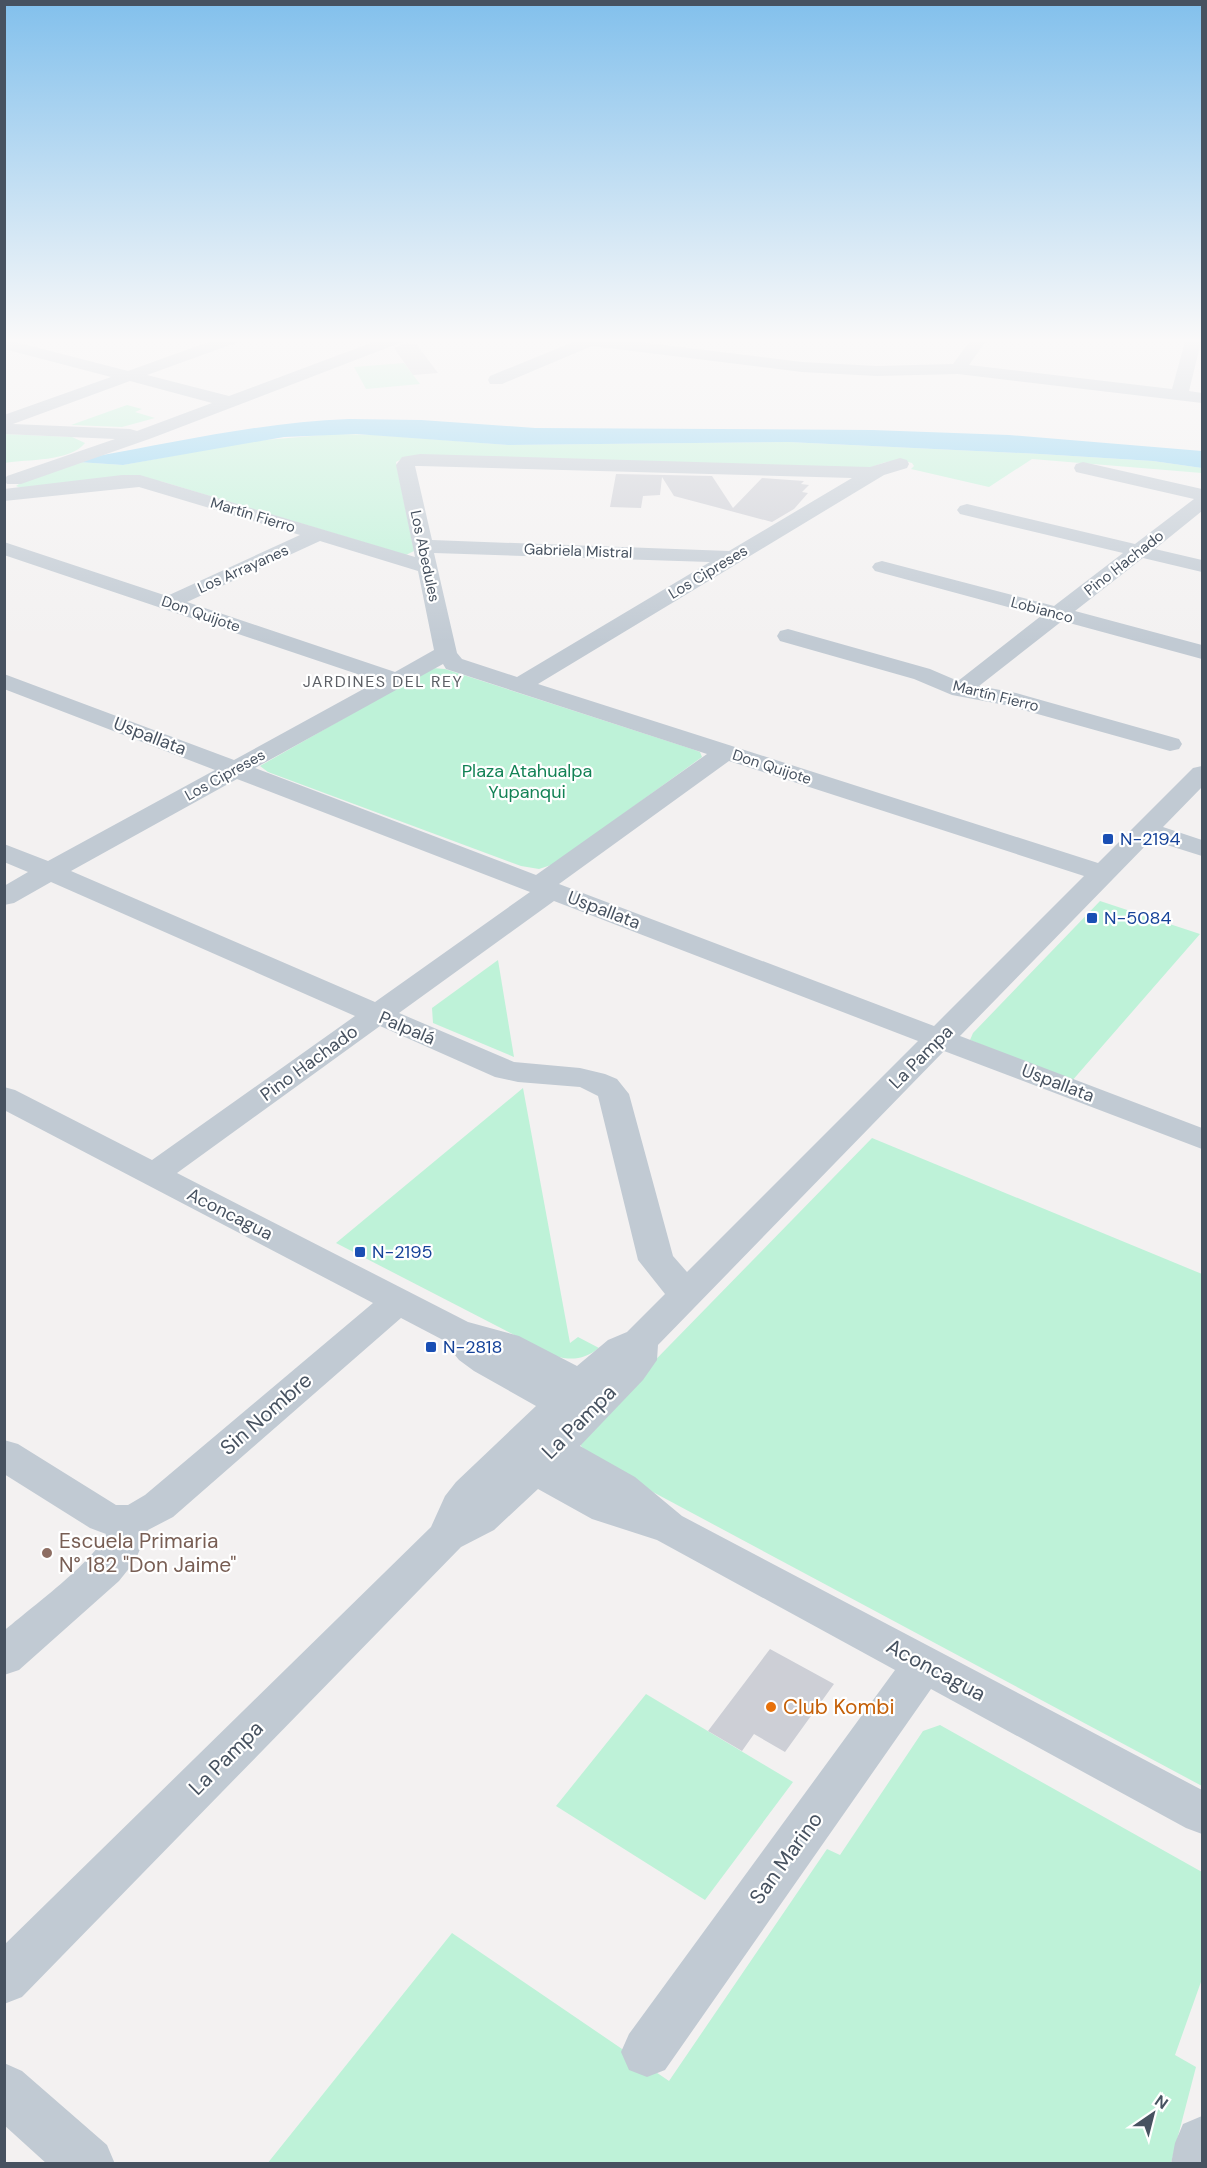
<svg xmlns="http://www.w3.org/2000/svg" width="1207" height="2168" viewBox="0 0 1207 2168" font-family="'DM Sans',sans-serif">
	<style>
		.green { fill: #bef2d8 }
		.water { fill: #89d1f2 }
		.building { fill: #cdcfd6 }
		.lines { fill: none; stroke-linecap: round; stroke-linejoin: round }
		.minor { fill: #c1cad3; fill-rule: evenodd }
		.transit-dot { fill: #1a4fb4; stroke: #fff; stroke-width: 2 }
		.education-dot { fill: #8d6e63; stroke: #fff; stroke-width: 2 }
		.food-dot { fill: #e8710a; stroke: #fff; stroke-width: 2 }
		.labels { text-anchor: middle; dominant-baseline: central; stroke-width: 4.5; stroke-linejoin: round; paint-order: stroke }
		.far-street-label { font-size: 15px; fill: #475260; stroke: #fff }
		.far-neighbourhood-label { font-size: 16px; letter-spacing: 1.5px; fill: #5d6066; stroke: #fff }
		.street-label { font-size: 18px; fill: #475260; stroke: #fff }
		.park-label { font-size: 18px; fill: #128255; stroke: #fff }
		.transit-label { font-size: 18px; fill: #164399; stroke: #fff; text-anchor: start }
		.near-street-label { font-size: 21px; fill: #475260; stroke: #fff }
		.near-education-label { font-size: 21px; fill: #785e54; stroke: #fff; text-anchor: start }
		.near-food-label { font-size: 21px; fill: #c56008; stroke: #fff; text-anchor: start }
	</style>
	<rect width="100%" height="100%" fill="#f3f1f1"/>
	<path class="green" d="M 404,363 L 420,384 L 366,389 L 354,367 Z
		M 127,405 L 142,409 L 135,412 L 155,418 L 122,427 L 71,425 Z
		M 4,434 L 72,437 L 85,443 C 70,462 27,459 5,463 Z
		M 335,434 L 377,435 L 508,445 L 788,442 L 1040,454 L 1153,461 L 1202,468 L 1202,473 L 1032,459 L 989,487 L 911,469 L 914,466 L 912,463 C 896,458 884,462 869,468 L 405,457 L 396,462 L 414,551 L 406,555 L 160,481 L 21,488 L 16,486 L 22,482 L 78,462 L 123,465 L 253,441 Z
		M 432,668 L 445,669 L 692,749 L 700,752 L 702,757 L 554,864 L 539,869 L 521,866 L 268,772 L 260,766 Z
		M 1100,901 L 1200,934 L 1071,1082 L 970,1040 L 973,1033 Z
		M 498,960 L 514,1057 L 433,1023 L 432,1008 Z
		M 523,1088 L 570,1343 L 578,1337 L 599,1348 C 585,1359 572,1361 555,1356 L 336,1243 Z
		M 872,1138 L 1202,1274 L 1202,1786 L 595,1461 L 581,1446 L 581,1441 L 587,1430 Z
		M 646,1694 L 793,1782 L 705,1900 L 556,1806 Z
		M 940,1725 L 1202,1872 L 1202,1979 L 1175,2055 L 1196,2067 L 1171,2163 L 267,2164 L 452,1933 L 669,2081 L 827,1849 L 840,1855 L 923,1731 Z"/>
	<path class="water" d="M 349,419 L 421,420 L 535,428 L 872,430 L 1009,435 L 1202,451 L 1202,468 L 1153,461 L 1040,454 L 788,442 L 508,445 L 356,434 L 284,437 L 123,465 L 78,462 L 92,457 C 177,442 263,422 349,419 Z"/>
	<path class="building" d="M 406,343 L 417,345 L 438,373 L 413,375 L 394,348 Z
		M 616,474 L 712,476 L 733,508 L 762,478 L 804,481 L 801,484 L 809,485 L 802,492 L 808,493 L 794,509 L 772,522 L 674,496 L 662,477 L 660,495 L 643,496 L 641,508 L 610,507 Z
		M 770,1649 L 834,1684 L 785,1752 L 754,1734 L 742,1751 L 708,1731 Z"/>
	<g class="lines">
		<path class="minor" d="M 219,338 L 243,338 L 241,341 L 147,375 L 229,396 L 384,338 L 407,338 L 405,341 L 152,438 L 21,484 L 7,484 L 4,480 L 7,476 L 115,439 L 4,434 L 4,415 L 111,377 L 4,349 L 4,339 L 128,371 ZM 130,381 L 212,403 L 137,431 L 130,429 L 13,424 Z
			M 583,338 L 607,338 L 802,362 L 877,366 L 953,364 L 972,338 L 988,338 L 969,365 L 1172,389 L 1186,338 L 1202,338 L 1189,391 L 1202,393 L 1202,403 L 958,374 L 877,376 L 802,372 L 592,346 L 502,384 L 490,384 L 488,380 L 490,376 Z
			M 420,454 L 870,467 L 900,458 L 907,460 L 909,464 L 907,468 L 884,475 L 538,684 L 1098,863 L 1193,768 L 1202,766 L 1202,787 L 1163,827 L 1202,840 L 1202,856 L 1151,840 L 960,1036 L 1202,1128 L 1202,1149 L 944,1051 L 658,1345 L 657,1360 L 643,1380 L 580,1446 L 635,1477 L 682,1516 L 1202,1790 L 1202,1834 L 1186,1828 L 931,1689 L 665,2070 L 647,2077 L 629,2070 L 621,2052 L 629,2034 L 895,1670 L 657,1540 L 592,1519 L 538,1489 L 494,1530 L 461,1547 L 22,1997 L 4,2004 L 4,1945 L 431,1527 L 445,1496 L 456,1482 L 536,1406 L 474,1371 L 459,1360 L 443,1340 L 401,1318 L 173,1517 L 148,1530 L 135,1561 L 119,1581 L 19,1670 L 4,1675 L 4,1631 C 29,1609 95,1561 106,1534 L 90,1528 L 4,1474 L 4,1440 L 18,1444 L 116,1505 L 128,1505 L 145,1495 L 373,1303 L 4,1110 L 4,1087 L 15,1090 L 152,1160 L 355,1016 L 51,882 L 14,903 L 4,905 L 4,886 L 28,872 L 4,862 L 4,844 L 48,861 L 215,770 L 4,689 L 4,674 L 234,760 L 378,681 L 4,555 L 4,542 L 167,596 L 300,535 L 139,487 L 4,501 L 4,489 L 122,475 L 140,475 L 415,557 L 396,465 L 402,457 ZM 415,466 L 420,466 L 852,478 L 729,551 L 432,540 ZM 320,541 L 418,571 L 434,650 L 395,672 L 187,602 ZM 434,553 L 710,562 L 517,677 L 462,659 L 457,653 ZM 443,664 L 446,669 L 707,754 L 536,875 L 255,768 ZM 729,761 L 1084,876 L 934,1026 L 559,884 ZM 237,779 L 530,892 L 375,1002 L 71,871 ZM 554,901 L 918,1041 L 687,1272 L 673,1256 L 629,1094 L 617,1079 L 605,1074 L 580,1068 L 514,1062 L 399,1013 ZM 380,1026 L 495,1077 L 518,1082 L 580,1087 L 598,1096 L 638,1260 L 665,1294 L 627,1332 L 608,1340 L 577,1366 L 519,1336 L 468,1322 L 177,1173 Z
			M 1083,462 L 1202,489 L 1202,511 L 1155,549 L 1202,560 L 1202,572 L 1143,558 L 1075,611 L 1202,645 L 1202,659 L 1062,621 L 979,686 L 1016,693 L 1179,739 L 1182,744 L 1179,749 L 1170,751 L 1005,705 L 952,695 L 914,679 L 780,641 L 777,636 L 780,631 L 788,629 L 930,669 L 958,681 L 1041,616 L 875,571 L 872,567 L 875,563 L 882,561 L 1054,606 L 1123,553 L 960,514 L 957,510 L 960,506 L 967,504 L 1135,544 L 1194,499 L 1076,472 L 1074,468 L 1076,464 Z
			M 4,2063 L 22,2071 L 107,2145 L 115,2164 L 47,2164 L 4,2125 Z
			M 1202,2116 L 1202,2164 L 1171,2164 L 1175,2143 L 1183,2124 Z"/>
	</g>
	<linearGradient id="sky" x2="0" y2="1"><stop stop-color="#82c0ec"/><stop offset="0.53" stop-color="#faf9f9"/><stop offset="1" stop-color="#faf9f9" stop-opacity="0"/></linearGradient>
	<rect width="1207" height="642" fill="url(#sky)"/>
	<g class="transit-dot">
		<rect x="1102" y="833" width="12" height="12" rx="3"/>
		<rect x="1086" y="912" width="12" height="12" rx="3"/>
		<rect x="354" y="1246" width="12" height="12" rx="3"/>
		<rect x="425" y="1341" width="12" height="12" rx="3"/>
	</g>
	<circle class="education-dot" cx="47" cy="1553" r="6"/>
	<circle class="food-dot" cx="771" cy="1707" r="6"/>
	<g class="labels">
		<g class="far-street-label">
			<text transform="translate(253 515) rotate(17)">Martín Fierro</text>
			<text transform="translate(578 551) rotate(2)">Gabriela Mistral</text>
			<text transform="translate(425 556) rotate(78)">Los Abedules</text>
			<text transform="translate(1124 563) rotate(-38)">Pino Hachado</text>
			<text transform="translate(243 569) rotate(-24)">Los Arrayanes</text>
			<text transform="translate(708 572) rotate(-31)">Los Cipreses</text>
			<text transform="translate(1042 610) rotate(15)">Lobianco</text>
			<text transform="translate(201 614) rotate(19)">Don Quijote</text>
			<text transform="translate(996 696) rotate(14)">Martín Fierro</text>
			<text transform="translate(772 767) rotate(18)">Don Quijote</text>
			<text transform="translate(225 775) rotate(-29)">Los Cipreses</text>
		</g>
		<g class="far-neighbourhood-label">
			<text x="383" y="681">JARDINES DEL REY</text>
		</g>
		<g class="street-label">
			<text transform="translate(150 736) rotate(21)">Uspallata</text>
			<text transform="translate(604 910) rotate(21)">Uspallata</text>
			<text transform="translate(407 1028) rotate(23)">Palpalá</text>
			<text transform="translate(921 1057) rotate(-45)">La Pampa</text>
			<text transform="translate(309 1063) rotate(-36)">Pino Hachado</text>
			<text transform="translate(1058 1083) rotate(21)">Uspallata</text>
			<text transform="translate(230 1214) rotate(27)">Aconcagua</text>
		</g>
		<g class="park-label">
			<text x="527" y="771">Plaza Atahualpa<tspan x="527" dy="21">Yupanqui</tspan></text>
		</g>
		<g class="transit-label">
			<text x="1120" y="839">N-2194</text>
			<text x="1104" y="918">N-5084</text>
			<text x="372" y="1252">N-2195</text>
			<text x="443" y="1347">N-2818</text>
		</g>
		<g class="near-street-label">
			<text transform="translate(266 1414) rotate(-41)">Sin Nombre</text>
			<text transform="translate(579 1422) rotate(-45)">La Pampa</text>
			<text transform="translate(936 1670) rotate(28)">Aconcagua</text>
			<text transform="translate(226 1758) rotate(-45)">La Pampa</text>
			<text transform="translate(786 1858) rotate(-54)">San Marino</text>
		</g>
		<g class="near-education-label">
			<text x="59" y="1541">Escuela Primaria<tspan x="59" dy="24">N° 182 "Don Jaime"</tspan></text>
		</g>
		<g class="near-food-label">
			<text x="783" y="1707">Club Kombi</text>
		</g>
	</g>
	<rect width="1207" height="2168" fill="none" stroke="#475260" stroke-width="12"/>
	<g transform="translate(1153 2114) rotate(35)" stroke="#ffffff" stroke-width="4.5" paint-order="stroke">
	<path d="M0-4.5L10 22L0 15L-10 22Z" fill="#475260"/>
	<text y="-9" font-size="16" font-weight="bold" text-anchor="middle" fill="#475260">N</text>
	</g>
</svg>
